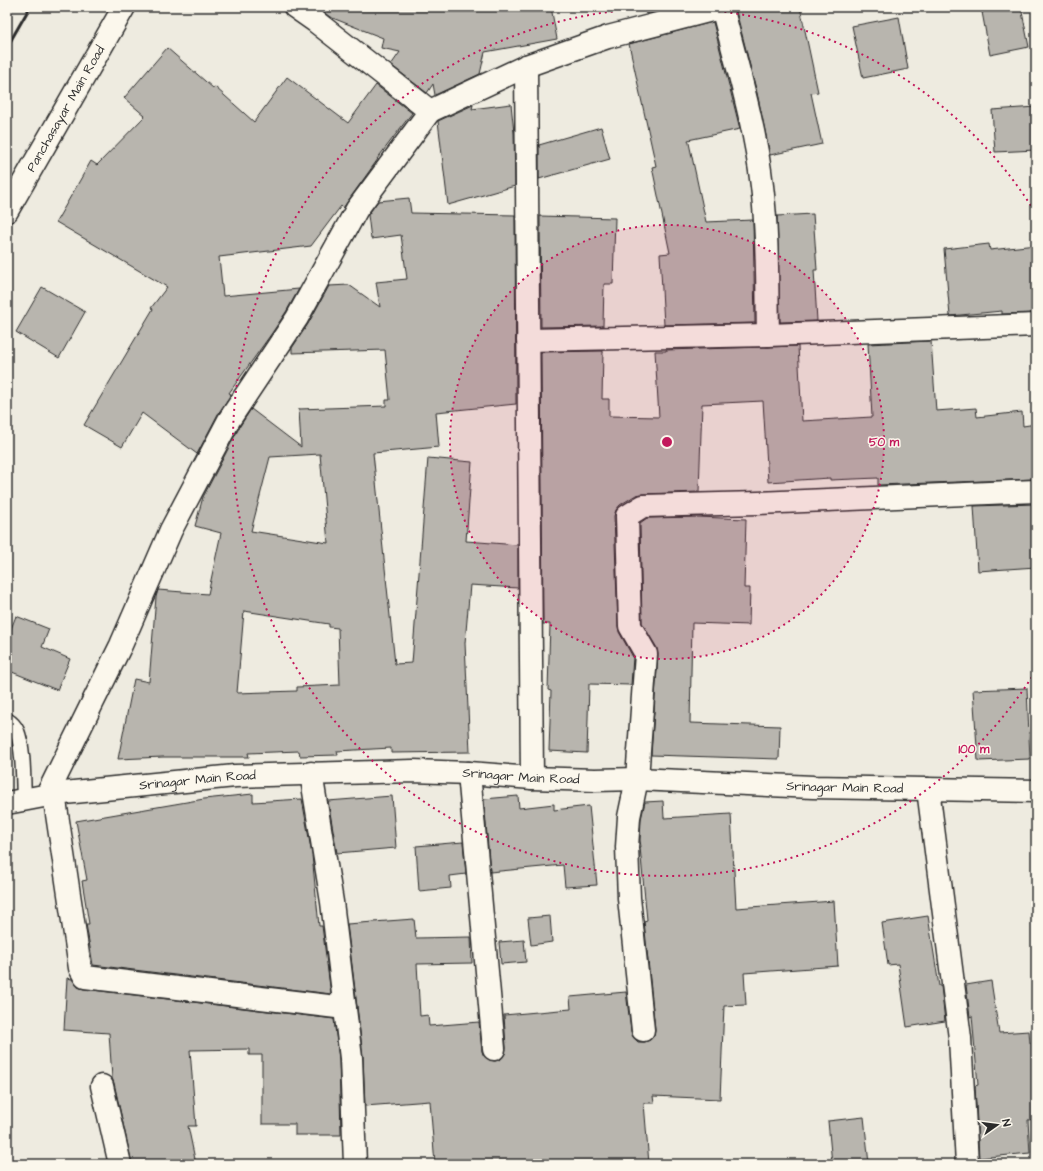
<svg xmlns="http://www.w3.org/2000/svg" width="1043" height="1171" viewBox="0 0 1043 1171" font-family="'Architects Daughter',sans-serif">
	<style>
		.building { fill: #b8b5ae; stroke: #2b2b2b; fill-rule: evenodd }
		.lines { fill: none; stroke-linecap: round; stroke-linejoin: round }
		.service-casing { stroke: #2b2b2b; stroke-width: 17 }
		.minor-casing { stroke: #2b2b2b; stroke-width: 25 }
		.service { stroke: #fbf7ec; stroke-width: 14 }
		.minor { stroke: #fbf7ec; stroke-width: 22 }
		.rail { stroke: #2b2b2b; stroke-width: 3 }
		.ring { fill: none; stroke: #c2185b; stroke-width: 2; stroke-dasharray: 2 4 }
		.labels { text-anchor: middle; dominant-baseline: central; stroke-width: 3; stroke-linejoin: round; paint-order: stroke }
		.street-label { font-size: 13px; fill: #2b2b2b; stroke: #fbf7ec }
		.centre { fill: #c2185b; stroke: #fbf7ec; stroke-width: 2 }
		.ring-label { font-size: 12px; text-anchor: middle; font-weight: bold; fill: #c2185b; stroke: #fbf7ec; stroke-width: 3; stroke-linejoin: round; paint-order: stroke }
	</style>
	<rect width="100%" height="100%" fill="#eeebe0"/>
	<filter id="ink" filterUnits="userSpaceOnUse"><feTurbulence type="fractalNoise" baseFrequency=".025" numOctaves="2"/><feDisplacementMap in="SourceGraphic" scale="8" xChannelSelector="R" yChannelSelector="G"/><feConvolveMatrix kernelMatrix="1 2 1 2 8 2 1 2 1" color-interpolation-filters="sRGB"/></filter>
	<g filter="url(#ink)">
		<path class="building" d="M 317,7 L 551,7 L 557,39 L 485,52 L 480,74 L 435,95 L 433,84 L 427,93 L 391,65 L 400,52 L 381,48 L 383,38 L 330,17 Z
			M 644,7 L 673,7 L 646,14 Z
			M 735,7 L 800,7 L 818,92 L 811,93 L 822,144 L 770,155 L 757,93 Z
			M 1007,7 L 1021,7 L 1029,47 L 990,55 L 982,12 Z
			M 899,17 L 908,69 L 863,78 L 852,26 Z
			M 713,22 L 740,129 L 688,140 L 689,143 L 706,222 L 753,220 L 755,323 L 664,325 L 660,254 L 670,253 L 652,167 L 656,166 L 629,44 Z
			M 167,48 L 213,88 L 215,87 L 254,122 L 287,77 L 348,123 L 376,85 L 412,113 L 377,159 L 378,159 L 343,208 L 341,206 L 311,246 L 219,257 L 223,296 L 299,289 L 286,312 L 272,333 L 229,393 L 231,394 L 218,414 L 197,454 L 142,413 L 122,447 L 84,425 L 153,309 L 151,308 L 167,287 L 56,222 L 91,161 L 97,165 L 145,116 L 124,98 Z
			M 511,104 L 514,133 L 515,186 L 448,205 L 438,121 L 473,105 L 472,109 Z
			M 1036,107 L 1036,150 L 995,152 L 992,110 Z
			M 601,127 L 610,159 L 539,179 L 539,145 Z
			M 409,198 L 411,213 L 515,215 L 516,404 L 436,412 L 439,447 L 373,453 L 395,664 L 412,663 L 428,458 L 472,462 L 466,541 L 518,545 L 518,588 L 470,585 L 465,643 L 470,752 L 391,753 L 391,748 L 337,751 L 338,755 L 300,756 L 299,751 L 248,753 L 249,757 L 163,757 L 118,759 L 134,679 L 149,682 L 156,597 L 158,590 L 208,594 L 221,533 L 195,526 L 203,497 L 240,426 L 251,409 L 301,447 L 299,409 L 386,406 L 386,400 L 390,400 L 385,350 L 292,353 L 292,348 L 308,324 L 329,286 L 349,285 L 380,307 L 376,282 L 407,279 L 401,235 L 371,239 L 368,215 L 378,201 ZM 320,454 L 328,543 L 251,531 L 270,457 ZM 244,611 L 329,624 L 329,627 L 338,628 L 340,685 L 297,687 L 297,691 L 237,693 Z
			M 813,214 L 817,270 L 814,270 L 817,321 L 780,322 L 777,216 Z
			M 540,216 L 615,218 L 613,284 L 604,284 L 603,326 L 541,327 Z
			M 989,244 L 990,250 L 1036,245 L 1036,313 L 1002,314 L 1002,311 L 950,316 L 944,249 Z
			M 42,287 L 85,312 L 59,358 L 16,332 Z
			M 931,341 L 936,411 L 976,408 L 977,417 L 1022,412 L 1023,426 L 1036,424 L 1036,479 L 878,485 L 878,478 L 830,480 L 830,478 L 768,482 L 763,401 L 702,404 L 699,492 L 642,494 L 636,495 L 620,505 L 616,510 L 614,516 L 618,626 L 619,632 L 633,657 L 631,685 L 589,684 L 587,753 L 549,751 L 551,691 L 548,690 L 550,624 L 543,624 L 541,352 L 603,351 L 602,399 L 609,399 L 609,416 L 659,417 L 655,351 L 666,351 L 666,350 L 798,346 L 802,421 L 872,417 L 868,344 Z
			M 1036,504 L 1036,567 L 978,571 L 974,506 Z
			M 698,517 L 746,519 L 744,588 L 750,588 L 749,625 L 692,623 L 690,723 L 780,726 L 779,759 L 651,755 L 658,655 L 657,648 L 642,623 L 640,523 L 647,518 Z
			M 16,616 L 49,629 L 42,647 L 70,659 L 57,690 L 7,670 L 7,639 Z
			M 1027,688 L 1030,759 L 978,761 L 973,690 Z
			M 253,794 L 253,802 L 302,799 L 312,855 L 319,926 L 322,926 L 331,994 L 93,965 L 86,924 L 89,924 L 82,881 L 87,880 L 76,821 L 204,799 Z
			M 392,796 L 396,848 L 337,853 L 328,801 Z
			M 518,796 L 519,808 L 554,804 L 554,810 L 589,806 L 597,885 L 565,887 L 563,865 L 490,872 L 484,799 Z
			M 663,801 L 664,818 L 731,814 L 736,908 L 834,901 L 838,966 L 744,973 L 746,1005 L 724,1006 L 720,1099 L 653,1096 L 654,1103 L 644,1103 L 649,1164 L 435,1164 L 430,1101 L 365,1106 L 363,1056 L 347,924 L 414,919 L 416,938 L 471,937 L 472,963 L 417,964 L 420,1016 L 428,1015 L 429,1026 L 479,1022 L 482,1051 L 484,1056 L 489,1060 L 495,1061 L 501,1059 L 505,1054 L 506,1048 L 504,1015 L 571,1009 L 570,997 L 626,992 L 631,1031 L 633,1037 L 638,1042 L 645,1042 L 650,1040 L 654,1035 L 655,1029 L 644,921 L 647,920 L 640,847 L 641,847 L 640,840 L 641,819 L 645,802 Z
			M 463,842 L 466,874 L 450,876 L 451,888 L 419,891 L 416,846 Z
			M 550,916 L 552,942 L 531,945 L 528,918 Z
			M 928,916 L 939,986 L 941,986 L 945,1021 L 907,1027 L 898,964 L 888,965 L 882,923 Z
			M 524,940 L 526,962 L 501,964 L 499,942 Z
			M 67,978 L 72,979 L 78,987 L 84,989 L 334,1019 L 339,1059 L 341,1135 L 295,1135 L 295,1124 L 262,1124 L 262,1055 L 249,1055 L 249,1049 L 190,1050 L 196,1126 L 188,1126 L 196,1164 L 132,1164 L 114,1083 L 112,1078 L 109,1033 L 64,1030 Z
			M 991,981 L 999,1033 L 1029,1031 L 1030,1043 L 1036,1042 L 1036,1119 L 1028,1120 L 1030,1153 L 979,1158 L 975,1086 L 978,1085 L 972,1016 L 970,1017 L 966,985 Z
			M 864,1117 L 869,1164 L 832,1164 L 828,1121 Z"/>
		<g class="lines">
			<defs>
				<path id="service" d="M 7,720 C 12,723 15,726 17,731 C 24,749 23,780 24,799"/>
				<g id="minor">
					<path d="M 722,7 C 737,66 755,125 762,186 C 768,235 767,286 768,335"/>
					<path d="M 526,66 L 532,778"/>
					<path d="M 430,111 L 526,66 L 608,37 L 723,7"/>
					<path id="s1" d="M 7,211 L 124,7"/>
					<path d="M 528,340 L 768,335 L 1036,325"/>
					<path d="M 311,773 L 332,902 L 351,1058 L 355,1164"/>
					<path d="M 469,773 L 494,1049"/>
					<path d="M 928,789 L 960,1038 L 967,1164"/>
					<path d="M 54,794 L 80,968 L 85,977 L 345,1008"/>
					<path d="M 47,795 L 121,645 L 171,530 L 229,420 L 297,318 L 357,209 L 430,111 L 315,21 L 295,7"/>
					<path id="s2" d="M 7,803 L 54,794 L 235,776 L 413,771 L 469,773 L 532,778 L 595,780 L 637,779 L 813,787 L 1036,791"/>
					<path d="M 643,1030 L 629,898 L 627,847 L 629,817 L 637,779 L 646,654 L 630,626 L 627,516 L 643,506 L 758,503 L 1036,491"/>
					<path d="M 102,1086 L 120,1164"/>
				</g>
			</defs>
			<use href="#service" class="service-casing"/>
			<use href="#minor" class="minor-casing"/>
			<use href="#service" class="service"/>
			<use href="#minor" class="minor"/>
			<path class="rail" d="M 7,47 L 30,7"/>
		</g>
	</g>
	<circle cx="667" cy="442" r="217" fill="#c2185b" fill-opacity=".12"/>
	<g class="ring">
		<circle cx="667" cy="442" r="217"/>
		<path d="M1035 672A434 434 0 1 1 1035 212"/>
	</g>
	<g class="labels">
		<g class="street-label">
			<text stroke="none"><textPath href="#s1" startOffset="118">Panchasayar Main Road</textPath></text>
			<text stroke="none"><textPath href="#s2" startOffset="516">Srinagar Main Road</textPath></text>
			<text stroke="none"><textPath href="#s2" startOffset="192">Srinagar Main Road</textPath></text>
			<text stroke="none"><textPath href="#s2" startOffset="840">Srinagar Main Road</textPath></text>
		</g>
	</g>
	<circle cx="667" cy="442" r="6" class="centre"/>
	<g class="ring-label">
		<text x="884" y="446">50 m</text>
		<text x="974" y="753">100 m</text>
	</g>
	<rect width="1043" height="1171" fill="none" stroke="#fbf7ec" stroke-width="24"/>
	<rect x="12" y="12" width="1019" height="1147" fill="none" stroke="#2b2b2b" stroke-width="1.5" filter="url(#ink)"/>
	<g transform="translate(997 1125) rotate(76)" stroke="#fbf7ec" stroke-width="3" paint-order="stroke">
	<path d="M0-3L7 15L0 10L-7 15Z" fill="#2b2b2b"/>
	<text y="-6" font-size="11" font-weight="bold" text-anchor="middle" fill="#2b2b2b">N</text>
	</g>
</svg>
